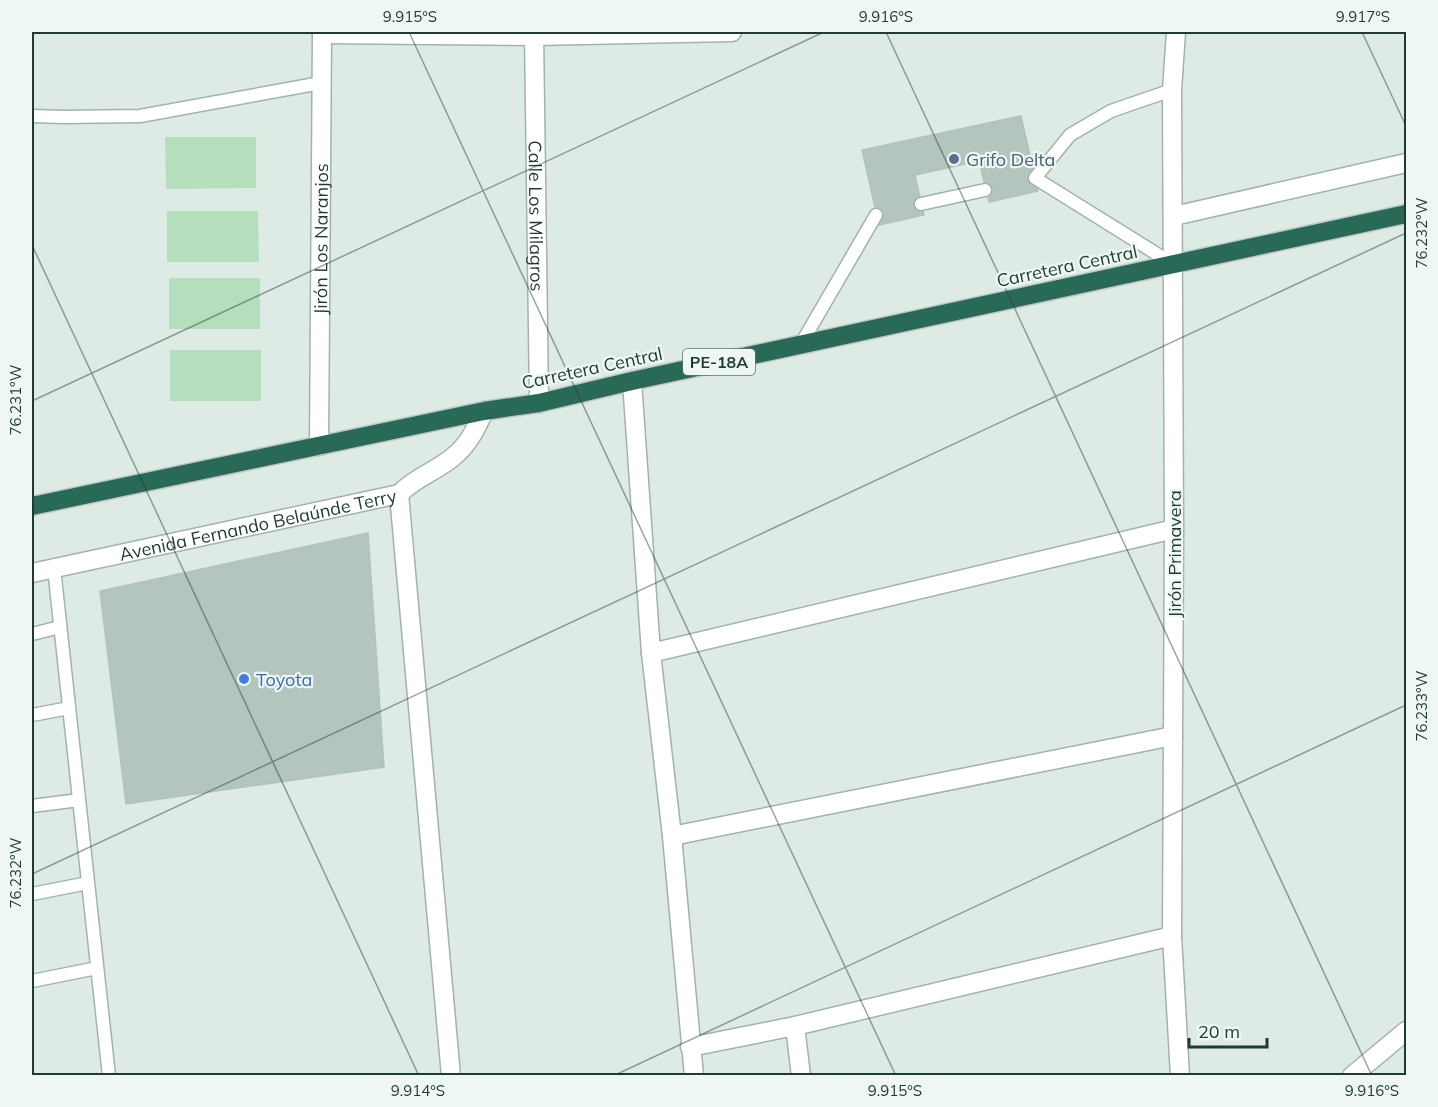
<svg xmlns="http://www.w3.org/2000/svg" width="1438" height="1107" viewBox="0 0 1438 1107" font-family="Mulish,sans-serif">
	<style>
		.green { fill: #b5debd }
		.building { fill: #b3c5bd; stroke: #b0c4bb; stroke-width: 1.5 }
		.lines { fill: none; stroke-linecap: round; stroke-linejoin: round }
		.lane-casing { stroke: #a1b3ab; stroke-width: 15 }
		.street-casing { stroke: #a1b3ab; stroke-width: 21 }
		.highway-casing { stroke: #c0c8c6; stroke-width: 21 }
		.lane { stroke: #fff; stroke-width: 12 }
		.street { stroke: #fff; stroke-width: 18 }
		.highway { stroke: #286958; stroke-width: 18 }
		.ticks { fill: none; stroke: #1e3b32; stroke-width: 1.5; stroke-opacity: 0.45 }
		.service-dot { fill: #5c6f8a; stroke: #eef7f2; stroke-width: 2 }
		.shop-dot { fill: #3f7fe0; stroke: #eef7f2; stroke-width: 2 }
		.labels { text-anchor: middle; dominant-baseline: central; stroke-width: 4.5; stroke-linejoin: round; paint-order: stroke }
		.shield { fill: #eef7f2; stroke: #5c736c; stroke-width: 1.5 }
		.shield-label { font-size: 16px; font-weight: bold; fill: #1e3b32 }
		.service-label { font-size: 18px; fill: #4e5e75; stroke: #eef7f2; text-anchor: start }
		.street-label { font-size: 18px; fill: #1e3b32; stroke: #eef7f2 }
		.shop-label { font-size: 18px; fill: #366cbe; stroke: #eef7f2; text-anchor: start }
		.neatline { fill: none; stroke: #1e3b32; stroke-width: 2 }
		.ticks-label { font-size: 15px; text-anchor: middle; fill: #1e3b32 }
	</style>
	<rect width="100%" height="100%" fill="#deebe4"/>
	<path class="green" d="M 165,137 L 256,137 L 256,188 L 166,189 Z
		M 167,211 L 258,211 L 259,262 L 167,262 Z
		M 169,278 L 260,278 L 260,329 L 169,329 Z
		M 170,350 L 261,350 L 261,401 L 170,401 Z"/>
	<path class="building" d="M 1021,116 L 1038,191 L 989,202 L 979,161 L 915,175 L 924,215 L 879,225 L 862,150 Z
		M 368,533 L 384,767 L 126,804 L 100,591 Z"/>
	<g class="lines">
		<defs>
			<path id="lane" d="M 1172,90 L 1111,111 L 1070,135 L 1035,178 L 1173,264
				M 32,116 L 64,117 L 140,116 L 321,83
				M 921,204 L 985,190
				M 801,344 L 876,215
				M 54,568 L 109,1076
				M 32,634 L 60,627
				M 32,715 L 69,708
				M 32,806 L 79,800
				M 32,894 L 88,883
				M 32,981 L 97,968"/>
			<g id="street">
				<path id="s1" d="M 534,32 L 539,403"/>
				<path d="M 1176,32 L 1172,90 L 1174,529 L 1172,936 L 1180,1076"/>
				<path d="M 322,34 L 534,36 L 732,32"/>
				<path d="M 1174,216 L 1406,163"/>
				<path d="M 632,381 L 651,653 L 672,836 L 694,1076"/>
				<path id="s2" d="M 319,446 L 322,32"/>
				<path d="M 399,494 L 451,1076"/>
				<path id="s3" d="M 32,573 L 399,494 C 417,476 435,472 453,457 C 468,445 476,429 484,411"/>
				<path d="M 651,653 L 1174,529"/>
				<path d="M 672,836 L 1173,736"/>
				<path d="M 795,1026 L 801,1076"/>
				<path d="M 690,1047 L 795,1026 L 1172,936"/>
				<path d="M 1352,1076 L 1406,1031"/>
			</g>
			<path id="highway" d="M 32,506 L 484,411 L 539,403 L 632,381 L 1406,214"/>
		</defs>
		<use href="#lane" class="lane-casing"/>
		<use href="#street" class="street-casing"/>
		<use href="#highway" class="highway-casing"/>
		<use href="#lane" class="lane"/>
		<use href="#street" class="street"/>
		<use href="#highway" class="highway"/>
	</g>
	<path class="ticks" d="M 409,32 L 896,1076M 886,32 L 1372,1076M 1362,32 L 1406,126M 32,245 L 419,1076M 32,401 L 824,32M 32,874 L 1406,233M 613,1076 L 1406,705"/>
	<circle class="service-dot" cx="954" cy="159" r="6"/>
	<circle class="shop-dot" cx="244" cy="679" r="6"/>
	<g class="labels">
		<rect class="shield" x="683" y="349" width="72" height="26" rx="4.5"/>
		<g class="shield-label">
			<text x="719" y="362">PE-18A</text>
		</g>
		<g class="service-label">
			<text x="966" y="159">Grifo Delta</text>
		</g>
		<g class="street-label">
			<text stroke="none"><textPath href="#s1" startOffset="184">Calle Los Milagros</textPath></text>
			<text stroke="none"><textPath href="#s2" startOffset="207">Jirón Los Naranjos</textPath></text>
			<text transform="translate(1067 266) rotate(-12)">Carretera Central</text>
			<text transform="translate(592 368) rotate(-12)">Carretera Central</text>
			<text stroke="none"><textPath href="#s3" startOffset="231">Avenida Fernando Belaúnde Terry</textPath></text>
			<text transform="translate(1174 554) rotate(-90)">Jirón Primavera</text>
		</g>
		<g class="shop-label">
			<text x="256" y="679">Toyota</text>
		</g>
	</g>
	<rect width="1438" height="1107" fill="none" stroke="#eef7f2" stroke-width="66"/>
	<path d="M1189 1038v9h78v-9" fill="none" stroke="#1e3b32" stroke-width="3"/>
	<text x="1198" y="1038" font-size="18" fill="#1e3b32" stroke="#eef7f2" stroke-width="4.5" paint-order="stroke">20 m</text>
	<rect x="33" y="33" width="1372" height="1041" class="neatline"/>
	<g class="ticks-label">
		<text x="410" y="22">9.915°S</text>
		<text x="886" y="22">9.916°S</text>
		<text x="1363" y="22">9.917°S</text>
		<text transform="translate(1422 233) rotate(-90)" y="5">76.232°W</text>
		<text transform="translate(16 400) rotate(-90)" y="5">76.231°W</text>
		<text transform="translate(1422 706) rotate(-90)" y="5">76.233°W</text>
		<text transform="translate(16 873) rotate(-90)" y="5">76.232°W</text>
		<text x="418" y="1096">9.914°S</text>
		<text x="895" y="1096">9.915°S</text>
		<text x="1372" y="1096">9.916°S</text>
	</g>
</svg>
